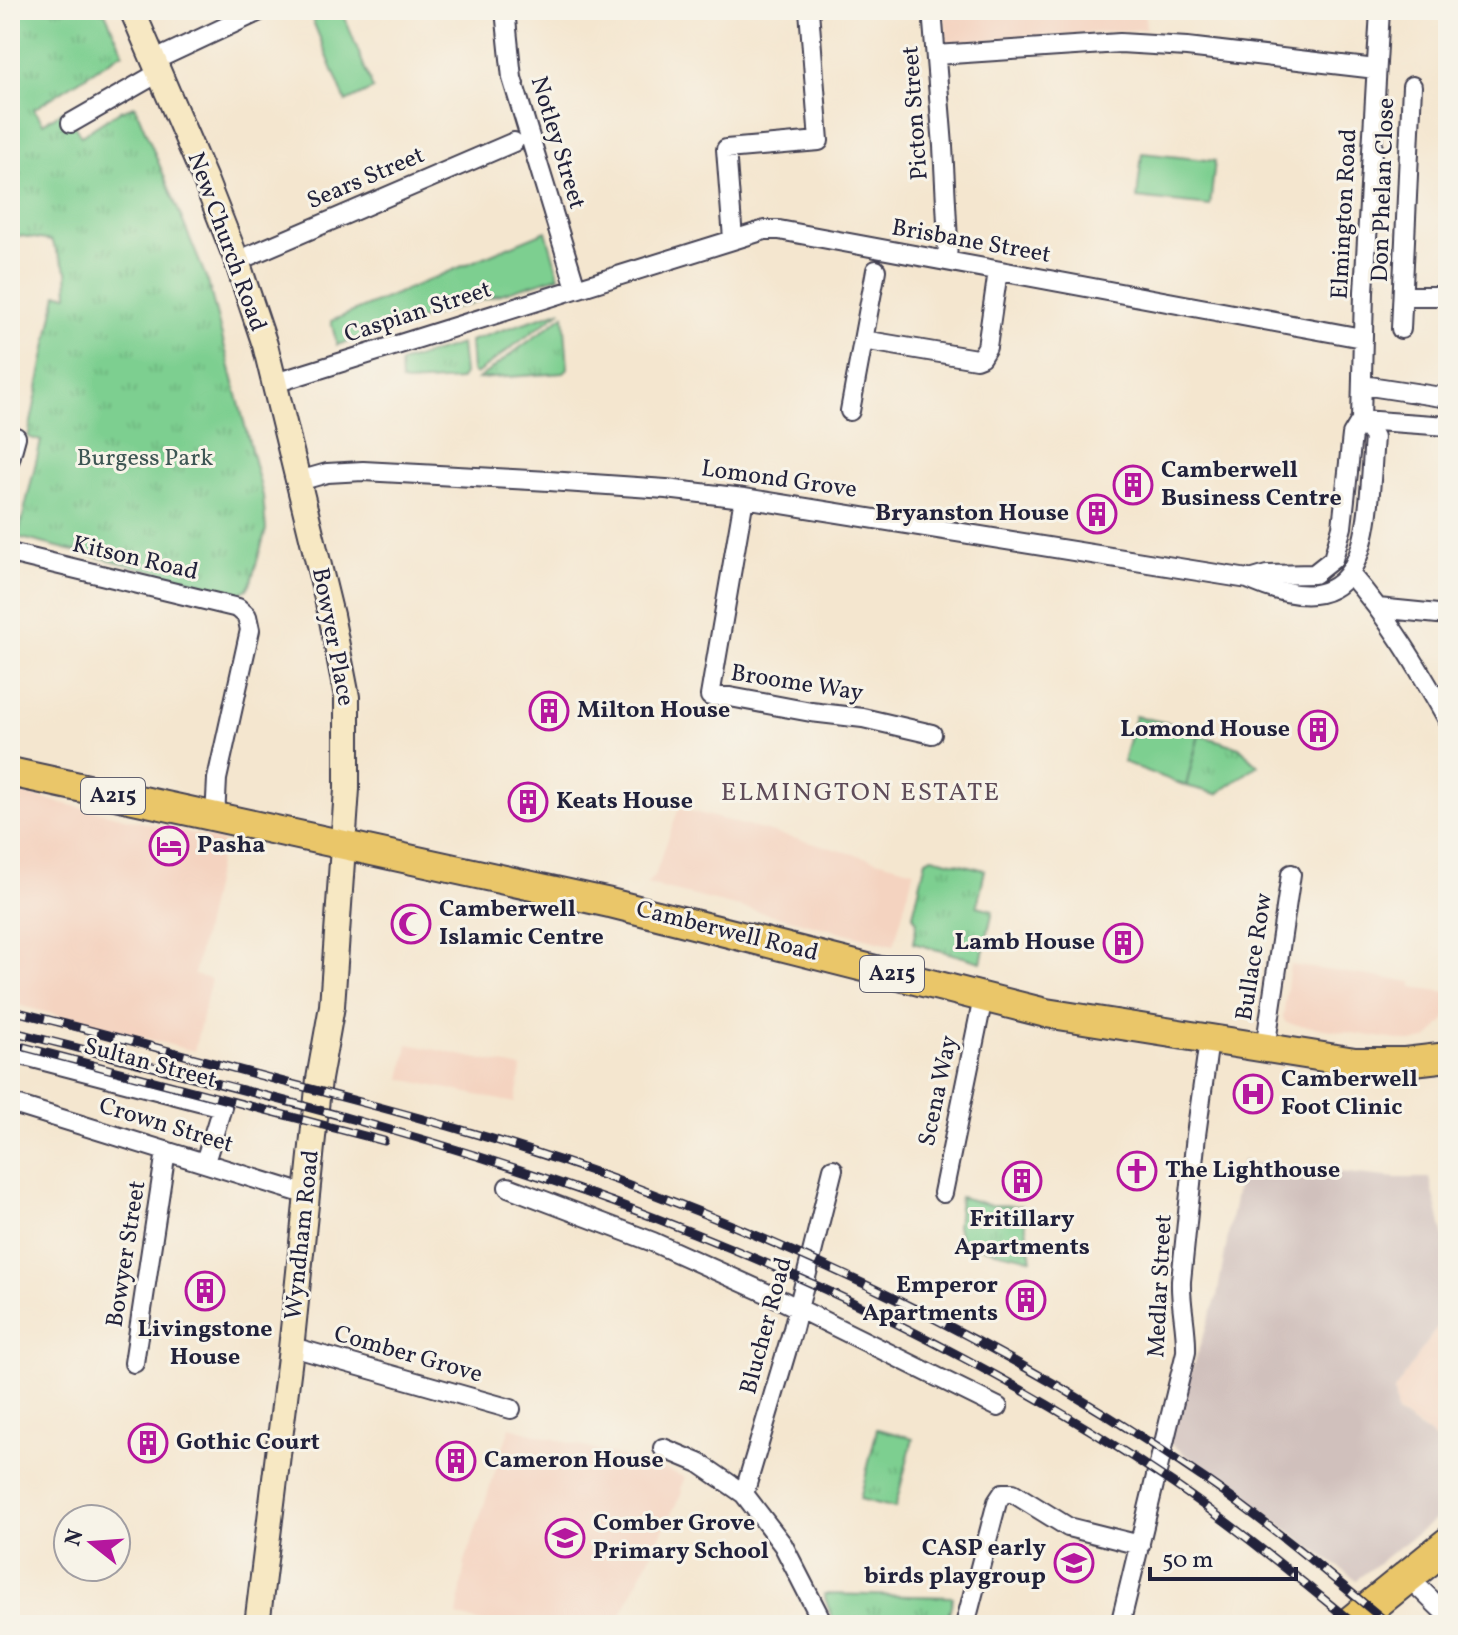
<svg xmlns="http://www.w3.org/2000/svg" width="1458" height="1635" viewBox="0 0 1458 1635" font-family="Vollkorn,serif">
	<style>
		.built { fill: #f4d3c0 }
		.industrial { fill: #d0c0bc }
		.grass { fill: url(#grass-tufts); stroke: #507866; stroke-width: 2 }
		.garden { fill: #7dcf90; stroke: #507866; stroke-width: 2 }
		.lines { fill: none; stroke-linecap: round; stroke-linejoin: round }
		.street-casing { stroke: #423f51; stroke-width: 22 }
		.secondary-casing { stroke: #423f51; stroke-width: 28 }
		.primary-casing { stroke: #423f51; stroke-width: 32 }
		.highway-casing { stroke: #423f51; stroke-width: 36 }
		.street { stroke: #fff; stroke-width: 18 }
		.secondary { stroke: #f7e8c3; stroke-width: 24 }
		.primary { stroke: #eac669; stroke-width: 28 }
		.highway { stroke: #eac669; stroke-width: 32 }
		.rail-casing { stroke: #22223b; stroke-width: 9 }
		.rail { stroke: #f7f3e8; stroke-width: 6; stroke-dasharray: 18; stroke-linecap: butt }
		.labels { text-anchor: middle; dominant-baseline: central; stroke-width: 6; stroke-linejoin: round; paint-order: stroke }
		.shield { fill: #f7f3e8; stroke: #62616f; stroke-width: 2 }
		.shield-label { font-size: 22px; font-weight: bold; fill: #22223b }
		.street-label { font-size: 24px; fill: #22223b; stroke: #f7f3e8 }
		.park-label { font-size: 24px; fill: #3d5654; stroke: #f7f3e8 }
		.poi-label { font-size: 24px; font-weight: bold; fill: #22223b; stroke: #f7f3e8; text-anchor: start }
		.neighbourhood-label { font-size: 26px; letter-spacing: 2px; fill: #5f4c59; stroke: #f7f3e8 }
	</style>
	<defs>
		<pattern id="grass-tufts" width="24" height="20" patternUnits="userSpaceOnUse" patternTransform="scale(2)"><rect width="24" height="20" fill="#7dcf90"/><path d="M3 7l-1-3M5 7V3M7 7l1-3M15 17l-1-3M17 17v-4M19 17l1-3" fill="none" stroke="#6cb17d"/></pattern>
	</defs>
	<rect width="100%" height="100%" fill="#f7f3e8"/>
	<filter id="ink" filterUnits="userSpaceOnUse"><feTurbulence type="fractalNoise" baseFrequency=".0125" numOctaves="2"/><feDisplacementMap in="SourceGraphic" scale="16" xChannelSelector="R" yChannelSelector="G"/><feConvolveMatrix kernelMatrix="1 2 1 2 8 2 1 2 1" color-interpolation-filters="sRGB"/></filter>
	<filter id="wash" filterUnits="userSpaceOnUse"><feTurbulence type="fractalNoise" baseFrequency=".006" numOctaves="4" result="noise"/><feDisplacementMap in="SourceGraphic" scale="32" xChannelSelector="R" yChannelSelector="G"/><feGaussianBlur stdDeviation="1.8" result="paint"/><feColorMatrix in="noise" values="0 0 0 0 0 0 0 0 0 0 0 0 0 0 0 0 0 1.4 0 .05"/><feComposite in="paint" operator="in"/></filter>
	<g filter="url(#wash)">
		<rect width="100%" height="100%" fill="#f4e6cf"/>
		<path class="built" d="M 944,10 L 1145,10 L 1146,29 L 947,43 Z
			M 10,791 L 223,841 L 194,975 L 211,979 L 194,1051 L 10,1003 Z
			M 679,808 L 914,870 L 894,945 L 646,884 L 655,875 Z
			M 1290,965 L 1412,982 L 1412,987 L 1448,992 L 1448,1016 L 1428,1039 L 1411,1042 L 1286,1023 L 1283,1018 Z
			M 408,1044 L 522,1068 L 515,1103 L 401,1079 Z
			M 1448,1311 L 1448,1448 L 1397,1412 L 1394,1391 Z
			M 510,1427 L 658,1467 L 685,1477 L 681,1488 L 682,1492 L 616,1625 L 491,1625 L 457,1616 L 465,1562 Z"/>
		<path class="industrial" d="M 1242,1160 L 1327,1179 L 1329,1171 L 1396,1178 L 1430,1178 L 1448,1254 L 1448,1311 L 1394,1391 L 1397,1413 L 1448,1448 L 1448,1510 L 1356,1580 L 1167,1441 L 1217,1296 Z"/>
		<path class="grass" d="M 10,10 L 104,10 L 123,52 L 34,109 L 43,123 L 62,112 L 69,116 L 81,136 L 120,111 L 135,106 L 208,282 L 263,496 L 266,530 L 251,582 L 247,589 L 240,593 L 18,537 L 41,441 L 28,437 L 57,294 L 68,295 L 67,271 L 51,241 L 10,234 L 10,182 L 21,174 L 10,157 Z
			M 562,310 L 476,374 L 472,371 L 470,341 Z
			M 564,315 L 568,368 L 564,373 L 478,379 Z
			M 461,344 L 464,374 L 460,380 L 406,383 L 401,381 L 400,363 Z
			M 1199,735 L 1239,747 L 1258,765 L 1217,794 L 1186,786 Z
			M 932,857 L 985,870 L 977,906 L 993,910 L 981,962 L 913,943 L 917,922 L 913,915 L 926,860 Z
			M 960,1197 L 990,1205 L 1022,1206 L 1032,1259 L 963,1244 L 957,1227 Z
			M 877,1429 L 913,1438 L 895,1508 L 860,1499 Z
			M 824,1594 L 953,1597 L 946,1625 L 834,1625 Z"/>
		<path class="garden" d="M 318,10 L 342,10 L 373,89 L 346,102 L 310,14 Z
			M 1142,153 L 1215,161 L 1210,206 L 1137,198 Z
			M 546,231 L 559,276 L 337,345 L 331,321 Z
			M 1135,716 L 1200,730 L 1186,786 L 1123,762 Z"/>
	</g>
	<g filter="url(#ink)">
		<g class="lines">
			<defs>
				<path id="street" d="M 505,10 L 512,78 L 576,288
					M 932,10 L 943,146 L 948,242 L 947,261
					M 936,55 L 1120,43 L 1187,47 L 1376,69
					M 155,60 L 262,10
					M 71,123 L 160,72
					M 733,239 L 726,149 L 819,141 L 809,10
					M 237,261 L 514,142
					M 1404,296 L 1448,296
					M 1401,329 L 1412,86
					M 863,340 L 976,359 L 981,357 L 987,347 L 998,271
					M 275,383 L 765,230 L 779,230 L 1362,338
					M 1363,385 L 1448,398
					M 850,411 L 876,270
					M 1361,420 L 1448,426
					M 10,459 L 16,437
					M 299,481 L 327,473 L 363,471 L 549,481 L 666,489 L 744,498 L 1248,579 C 1373,636 1367,525 1374,437 L 1361,420
					M 744,498 L 710,696 L 730,697 L 811,712 L 863,718 L 932,734
					M 10,553 L 238,608 L 247,616 L 250,630 L 217,779 L 215,818
					M 1350,574 C 1389,618 1419,669 1448,720
					M 1250,580 L 1267,575 L 1314,574 L 1333,559 L 1342,527 L 1352,435 L 1361,420 L 1364,292 L 1380,10
					M 1378,608 L 1448,615
					M 1265,1049 L 1291,874
					M 10,1052 L 222,1107 L 205,1162
					M 10,1103 L 308,1195
					M 508,1187 L 653,1242 L 773,1296 L 998,1407
					M 943,1193 L 983,998
					M 291,1349 L 303,1350 L 511,1409
					M 134,1363 L 166,1151
					M 663,1448 L 699,1463 L 744,1494 L 783,1545 L 824,1625
					M 744,1494 L 793,1329 L 833,1169
					M 1407,1576 L 1448,1616
					M 965,1625 L 997,1502 L 1003,1493 L 1013,1493 L 1068,1527 L 1140,1545
					M 1120,1625 L 1186,1352 C 1187,1328 1180,1305 1181,1281 L 1196,1135 L 1209,1040"/>
				<path id="secondary" d="M 132,10 L 206,182 L 237,261 L 265,345 L 331,615 L 347,697 L 347,789 L 332,1006 L 319,1079 L 291,1349 L 257,1625"/>
				<path id="primary" d="M 10,772 L 610,903 L 1046,1013 L 1355,1062 L 1405,1062 L 1448,1057"/>
				<path id="highway" d="M 1348,1625 L 1448,1544"/>
			</defs>
			<use href="#street" class="street-casing"/>
			<use href="#secondary" class="secondary-casing"/>
			<use href="#primary" class="primary-casing"/>
			<use href="#highway" class="highway-casing"/>
			<use href="#street" class="street"/>
			<use href="#secondary" class="secondary"/>
			<use href="#primary" class="primary"/>
			<use href="#highway" class="highway"/>
			<defs>
				<path id="rail" d="M 10,1010 C 99,1032 188,1056 277,1080 C 391,1110 505,1139 616,1180 C 823,1256 1027,1356 1209,1482 C 1272,1526 1331,1576 1390,1625
					M 10,1031 C 212,1082 417,1130 613,1202 C 808,1274 999,1366 1172,1483 C 1236,1527 1296,1576 1355,1625
					M 24,1047 L 384,1141"/>
			</defs>
			<use href="#rail" class="rail-casing"/>
			<use href="#rail" class="rail"/>
		</g>
	</g>
	<defs>
		<symbol id="building-ring" viewBox="-11 -11 22 22"><circle r="9.5" fill="#f7f3e8" stroke="#b5179e" stroke-width="1.5"/><path d="M-4-6H4V6H1V3H-1V6H-4ZM-2.5-4.3h1.7v1.8h-1.7ZM.8-4.3h1.7v1.8H.8ZM-2.5-1h1.7V.8h-1.7ZM.8-1h1.7V.8H.8Z" fill="#b5179e"/></symbol>
		<symbol id="hotel-ring" viewBox="-11 -11 22 22"><circle r="9.5" fill="#f7f3e8" stroke="#b5179e" stroke-width="1.5"/><path d="M-6-4.5h1.5V1H6V5H4.5V3h-9V5H-6ZM-4 0a1.8 1.8 0 1 1 3.6 0ZM.5 0V-2.5h3Q6-2.5 6 0Z" fill="#b5179e"/></symbol>
		<symbol id="mosque-ring" viewBox="-11 -11 22 22"><circle r="9.5" fill="#f7f3e8" stroke="#b5179e" stroke-width="1.5"/><path d="M3.5-4.9A6 6 0 1 0 3.5 4.9A5 5 0 1 1 3.5-4.9Z" fill="#b5179e"/></symbol>
		<symbol id="hospital-ring" viewBox="-11 -11 22 22"><circle r="9.5" fill="#f7f3e8" stroke="#b5179e" stroke-width="1.5"/><path d="M-5-5h3v3.5h4V-5h3V5h-3V1.5h-4V5h-3Z" fill="#b5179e"/></symbol>
		<symbol id="church-ring" viewBox="-11 -11 22 22"><circle r="9.5" fill="#f7f3e8" stroke="#b5179e" stroke-width="1.5"/><path d="M-1.2-6h2.4v3.5h3.3v2.4h-3.3V6h-2.4V-.1h-3.3v-2.4h3.3Z" fill="#b5179e"/></symbol>
		<symbol id="school-ring" viewBox="-11 -11 22 22"><circle r="9.5" fill="#f7f3e8" stroke="#b5179e" stroke-width="1.5"/><path d="M0-5L7-2L0 1L-7-2ZM-4 1L0 2.5L4 1V4Q0 6-4 4Z" fill="#b5179e"/></symbol>
	</defs>
	<g fill-rule="evenodd">
		<use href="#building-ring" x="1111" y="463" width="44" height="44"/>
		<use href="#building-ring" x="1075" y="492" width="44" height="44"/>
		<use href="#building-ring" x="527" y="689" width="44" height="44"/>
		<use href="#building-ring" x="1296" y="708" width="44" height="44"/>
		<use href="#building-ring" x="506" y="780" width="44" height="44"/>
		<use href="#hotel-ring" x="147" y="824" width="44" height="44"/>
		<use href="#mosque-ring" x="389" y="902" width="44" height="44"/>
		<use href="#building-ring" x="1101" y="921" width="44" height="44"/>
		<use href="#hospital-ring" x="1231" y="1072" width="44" height="44"/>
		<use href="#church-ring" x="1115" y="1149" width="44" height="44"/>
		<use href="#building-ring" x="1000" y="1159" width="44" height="44"/>
		<use href="#building-ring" x="183" y="1269" width="44" height="44"/>
		<use href="#building-ring" x="1004" y="1278" width="44" height="44"/>
		<use href="#building-ring" x="126" y="1421" width="44" height="44"/>
		<use href="#building-ring" x="434" y="1439" width="44" height="44"/>
		<use href="#school-ring" x="543" y="1516" width="44" height="44"/>
		<use href="#school-ring" x="1052" y="1541" width="44" height="44"/>
	</g>
	<g class="labels">
		<g class="shield">
			<rect x="81" y="778" width="64" height="36" rx="6"/>
			<rect x="860" y="956" width="64" height="36" rx="6"/>
		</g>
		<g class="shield-label">
			<text x="113" y="796">A215</text>
			<text x="892" y="974">A215</text>
		</g>
		<g class="street-label">
			<text transform="translate(916 113) rotate(-94)">Picton Street</text>
			<text transform="translate(557 143) rotate(73)">Notley Street</text>
			<text transform="translate(366 179) rotate(-23)">Sears Street</text>
			<text transform="translate(1384 190) rotate(-88)">Don Phelan Close</text>
			<text transform="translate(1345 214) rotate(-87)">Elmington Road</text>
			<text transform="translate(226 242) rotate(70)">New Church Road</text>
			<text transform="translate(971 242) rotate(10)">Brisbane Street</text>
			<text transform="translate(418 313) rotate(-18)">Caspian Street</text>
			<text transform="translate(779 480) rotate(8)">Lomond Grove</text>
			<text transform="translate(135 559) rotate(13)">Kitson Road</text>
			<text transform="translate(332 637) rotate(79)">Bowyer Place</text>
			<text transform="translate(797 684) rotate(9)">Broome Way</text>
			<text transform="translate(727 932) rotate(14)">Camberwell Road</text>
			<text transform="translate(1255 957) rotate(-81)">Bullace Row</text>
			<text transform="translate(150 1064) rotate(15)">Sultan Street</text>
			<text transform="translate(939 1091) rotate(-78)">Scena Way</text>
			<text transform="translate(166 1126) rotate(17)">Crown Street</text>
			<text transform="translate(303 1235) rotate(-84)">Wyndham Road</text>
			<text transform="translate(127 1254) rotate(-81)">Bowyer Street</text>
			<text transform="translate(1161 1286) rotate(-87)">Medlar Street</text>
			<text transform="translate(767 1326) rotate(-75)">Blucher Road</text>
			<text transform="translate(408 1355) rotate(16)">Comber Grove</text>
		</g>
		<g class="park-label">
			<text x="145" y="459">Burgess Park</text>
		</g>
		<g class="poi-label">
			<text x="1161" y="471">Camberwell<tspan x="1161" dy="28">Business Centre</tspan></text>
			<text x="1069" y="514" text-anchor="end">Bryanston House</text>
			<text x="577" y="711">Milton House</text>
			<text x="1290" y="730" text-anchor="end">Lomond House</text>
			<text x="556" y="802">Keats House</text>
			<text x="197" y="846">Pasha</text>
			<text x="439" y="910">Camberwell<tspan x="439" dy="28">Islamic Centre</tspan></text>
			<text x="1095" y="943" text-anchor="end">Lamb House</text>
			<text x="1281" y="1080">Camberwell<tspan x="1281" dy="28">Foot Clinic</tspan></text>
			<text x="1165" y="1171">The Lighthouse</text>
			<text x="1022" y="1220" text-anchor="middle">Fritillary<tspan x="1022" dy="28">Apartments</tspan></text>
			<text x="998" y="1286" text-anchor="end">Emperor<tspan x="998" dy="28">Apartments</tspan></text>
			<text x="205" y="1330" text-anchor="middle">Livingstone<tspan x="205" dy="28">House</tspan></text>
			<text x="176" y="1443">Gothic Court</text>
			<text x="484" y="1461">Cameron House</text>
			<text x="593" y="1524">Comber Grove<tspan x="593" dy="28">Primary School</tspan></text>
			<text x="1046" y="1549" text-anchor="end">CASP early<tspan x="1046" dy="28">birds playgroup</tspan></text>
		</g>
		<g class="neighbourhood-label">
			<text x="861" y="793">ELMINGTON ESTATE</text>
		</g>
	</g>
	<rect width="1458" height="1635" fill="none" stroke="#f7f3e8" stroke-width="40"/>
	<g transform="translate(92 1543) rotate(287)"><circle r="38" fill="#f7f3e8" stroke="#a29fa3" stroke-width="2"/>
	<path d="M0-6L14 30L0 20L-14 30Z" fill="#b5179e"/>
	<text y="-12" font-size="22" font-weight="bold" text-anchor="middle" fill="#22223b">N</text>
	</g>
	<path d="M1150 1567v12h146v-12" fill="none" stroke="#22223b" stroke-width="4"/>
	<text x="1162" y="1567" font-size="24" fill="#22223b" stroke="#f7f3e8" stroke-width="6" paint-order="stroke">50 m</text>
</svg>
